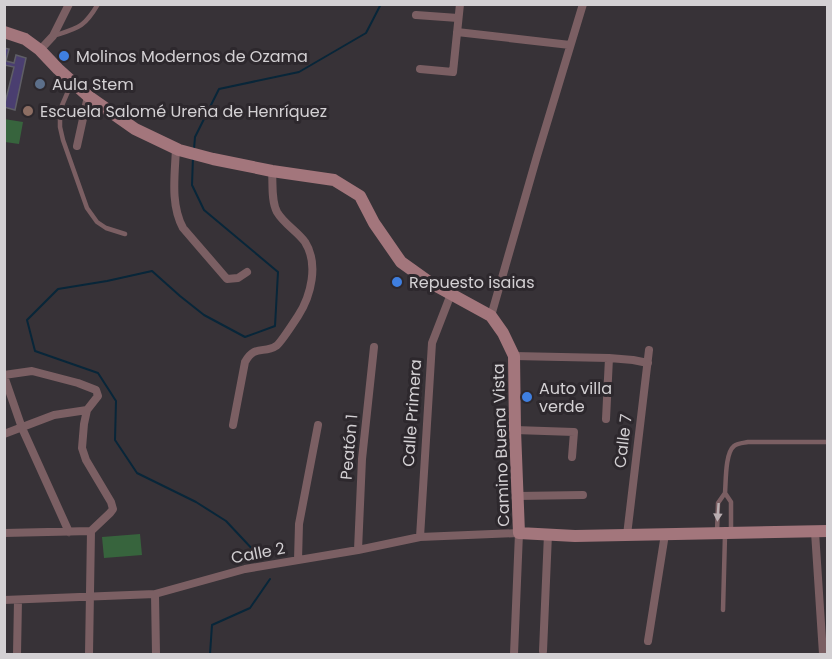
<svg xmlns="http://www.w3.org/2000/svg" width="832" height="659" viewBox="0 0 832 659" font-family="Poppins,sans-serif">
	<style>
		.green { fill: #37643d }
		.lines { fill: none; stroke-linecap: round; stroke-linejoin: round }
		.stream { stroke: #082639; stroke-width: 2 }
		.building { fill: #4a3e70; stroke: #5f5e66; stroke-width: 1.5 }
		.lane { stroke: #7b5f63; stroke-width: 4.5 }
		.street { stroke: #7b5f63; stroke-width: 8 }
		.secondary { stroke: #a3767c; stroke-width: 12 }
		.oneway { fill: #b9aeb1 }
		.shop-dot { fill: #3f7fe0; stroke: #2d282d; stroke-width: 2 }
		.service-dot { fill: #5c6f8a; stroke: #2d282d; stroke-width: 2 }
		.education-dot { fill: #8d6e63; stroke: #2d282d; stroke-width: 2 }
		.labels { text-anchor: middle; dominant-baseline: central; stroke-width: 6; stroke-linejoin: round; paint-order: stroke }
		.poi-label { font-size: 16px; fill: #d3d0d3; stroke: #2d282d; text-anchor: start }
		.street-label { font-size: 16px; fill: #d3d0d3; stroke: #2d282d }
	</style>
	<rect width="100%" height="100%" fill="#373237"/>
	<path class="green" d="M 4,119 L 23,122 L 19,144 L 5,142 Z
		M 140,534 L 142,555 L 104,558 L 102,537 Z"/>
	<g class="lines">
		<path class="stream" d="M 194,149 L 195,137 L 219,89 L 299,72 L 366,33 L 381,4
			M 193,157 L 192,185 L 204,210 L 278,272 L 275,326 L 245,337 L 204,315 L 180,296 L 152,271 L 107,281 L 58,289 L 27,320 L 35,351 L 98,373 L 116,401 L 115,440 L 137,473 L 196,502 L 226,521 L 256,553
			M 210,654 L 212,625 L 250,608 L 270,579"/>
	</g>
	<path class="building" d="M 4,48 L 9,49 L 6,61 L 14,63 L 16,55 L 26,58 L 15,110 L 4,107 L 14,67 L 4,65 Z"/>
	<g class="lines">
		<path class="lane" d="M 53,36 C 78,28 84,28 98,4
			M 72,82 L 60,110 L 60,127 L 63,140 L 87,208 L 97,222 L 106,228 L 125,234
			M 725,493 C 726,482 725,453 734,446 C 738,443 743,443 748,442 L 828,442
			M 717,533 L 718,503 L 725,493 L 731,502 L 731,530
			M 723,610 L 725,535"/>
		<path class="street" d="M 416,15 L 458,18
			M 457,32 L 570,45
			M 40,50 L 53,36 L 69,4
			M 420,69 L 453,72 L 460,4
			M 77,146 L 88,96
			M 176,148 C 175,174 170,204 183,228 L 227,279 L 238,278 L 247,272
			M 491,316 L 537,156 L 583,4
			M 514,356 L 609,358 L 633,360 L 648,363
			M 4,375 L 32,371 L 78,383 L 96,390 L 98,396 L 87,410 L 84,424 L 82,448 L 86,460 L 111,502 L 113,509 L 110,513 L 91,531
			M 4,376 L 22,428 L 69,532
			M 606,419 L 609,358
			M 233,425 L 245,362 C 255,344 264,354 276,346 C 280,344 294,322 298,316 C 311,296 319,264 305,242 C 297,231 284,224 277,212 C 271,201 273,183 272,171
			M 515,430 L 574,432 L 572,457
			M 4,434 L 54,415 L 87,410
			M 517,496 L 583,495
			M 815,532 L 823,654
			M 4,533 L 91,531
			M 627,535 L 649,350
			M 420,537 L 432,343 L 451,294
			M 358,550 L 362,459 L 374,347
			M 298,560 L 299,524 L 318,425
			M 155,594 L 156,654
			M 4,600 L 155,594 L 245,569 L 358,550 L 420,537 L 519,533 L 514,654
			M 648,641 L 665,534
			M 543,651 L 548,534
			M 17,654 L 18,600
			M 89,654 L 91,531"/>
		<path class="secondary" d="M 4,32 L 25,39 L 40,50 L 58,69 L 88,96 L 135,129 L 179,150 L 213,159 L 272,171 L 334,180 L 360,196 L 374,223 L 401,262 L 429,282 L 491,316 L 503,333 L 514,356 L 515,430 L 519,533 L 575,536 L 828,531"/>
	</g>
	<defs><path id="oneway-solid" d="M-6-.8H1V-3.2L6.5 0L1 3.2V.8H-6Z" transform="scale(1.5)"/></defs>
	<use class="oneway" href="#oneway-solid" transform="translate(718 512) rotate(94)"/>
	<g class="shop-dot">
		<circle cx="64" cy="56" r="6"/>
		<circle cx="397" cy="282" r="6"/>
		<circle cx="527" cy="397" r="6"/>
	</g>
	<circle class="service-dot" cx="40" cy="84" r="6"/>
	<circle class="education-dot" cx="28" cy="111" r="6"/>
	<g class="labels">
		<g class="poi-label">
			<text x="76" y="56">Molinos Modernos de Ozama</text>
			<text x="52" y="84">Aula Stem</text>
			<text x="40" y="111">Escuela Salomé Ureña de Henríquez</text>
			<text x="409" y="282">Repuesto isaias</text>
			<text x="539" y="388">Auto villa<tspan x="539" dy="18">verde</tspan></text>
		</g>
		<g class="street-label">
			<text transform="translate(412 413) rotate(-86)">Calle Primera</text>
			<text transform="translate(623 441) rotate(-83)">Calle 7</text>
			<text transform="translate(501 445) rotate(-92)">Camino Buena Vista</text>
			<text transform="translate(349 447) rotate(-85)">Peatón 1</text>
			<text transform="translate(258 553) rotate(-11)">Calle 2</text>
		</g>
	</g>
	<rect width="832" height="659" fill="none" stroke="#d3d0d3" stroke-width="12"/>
</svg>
